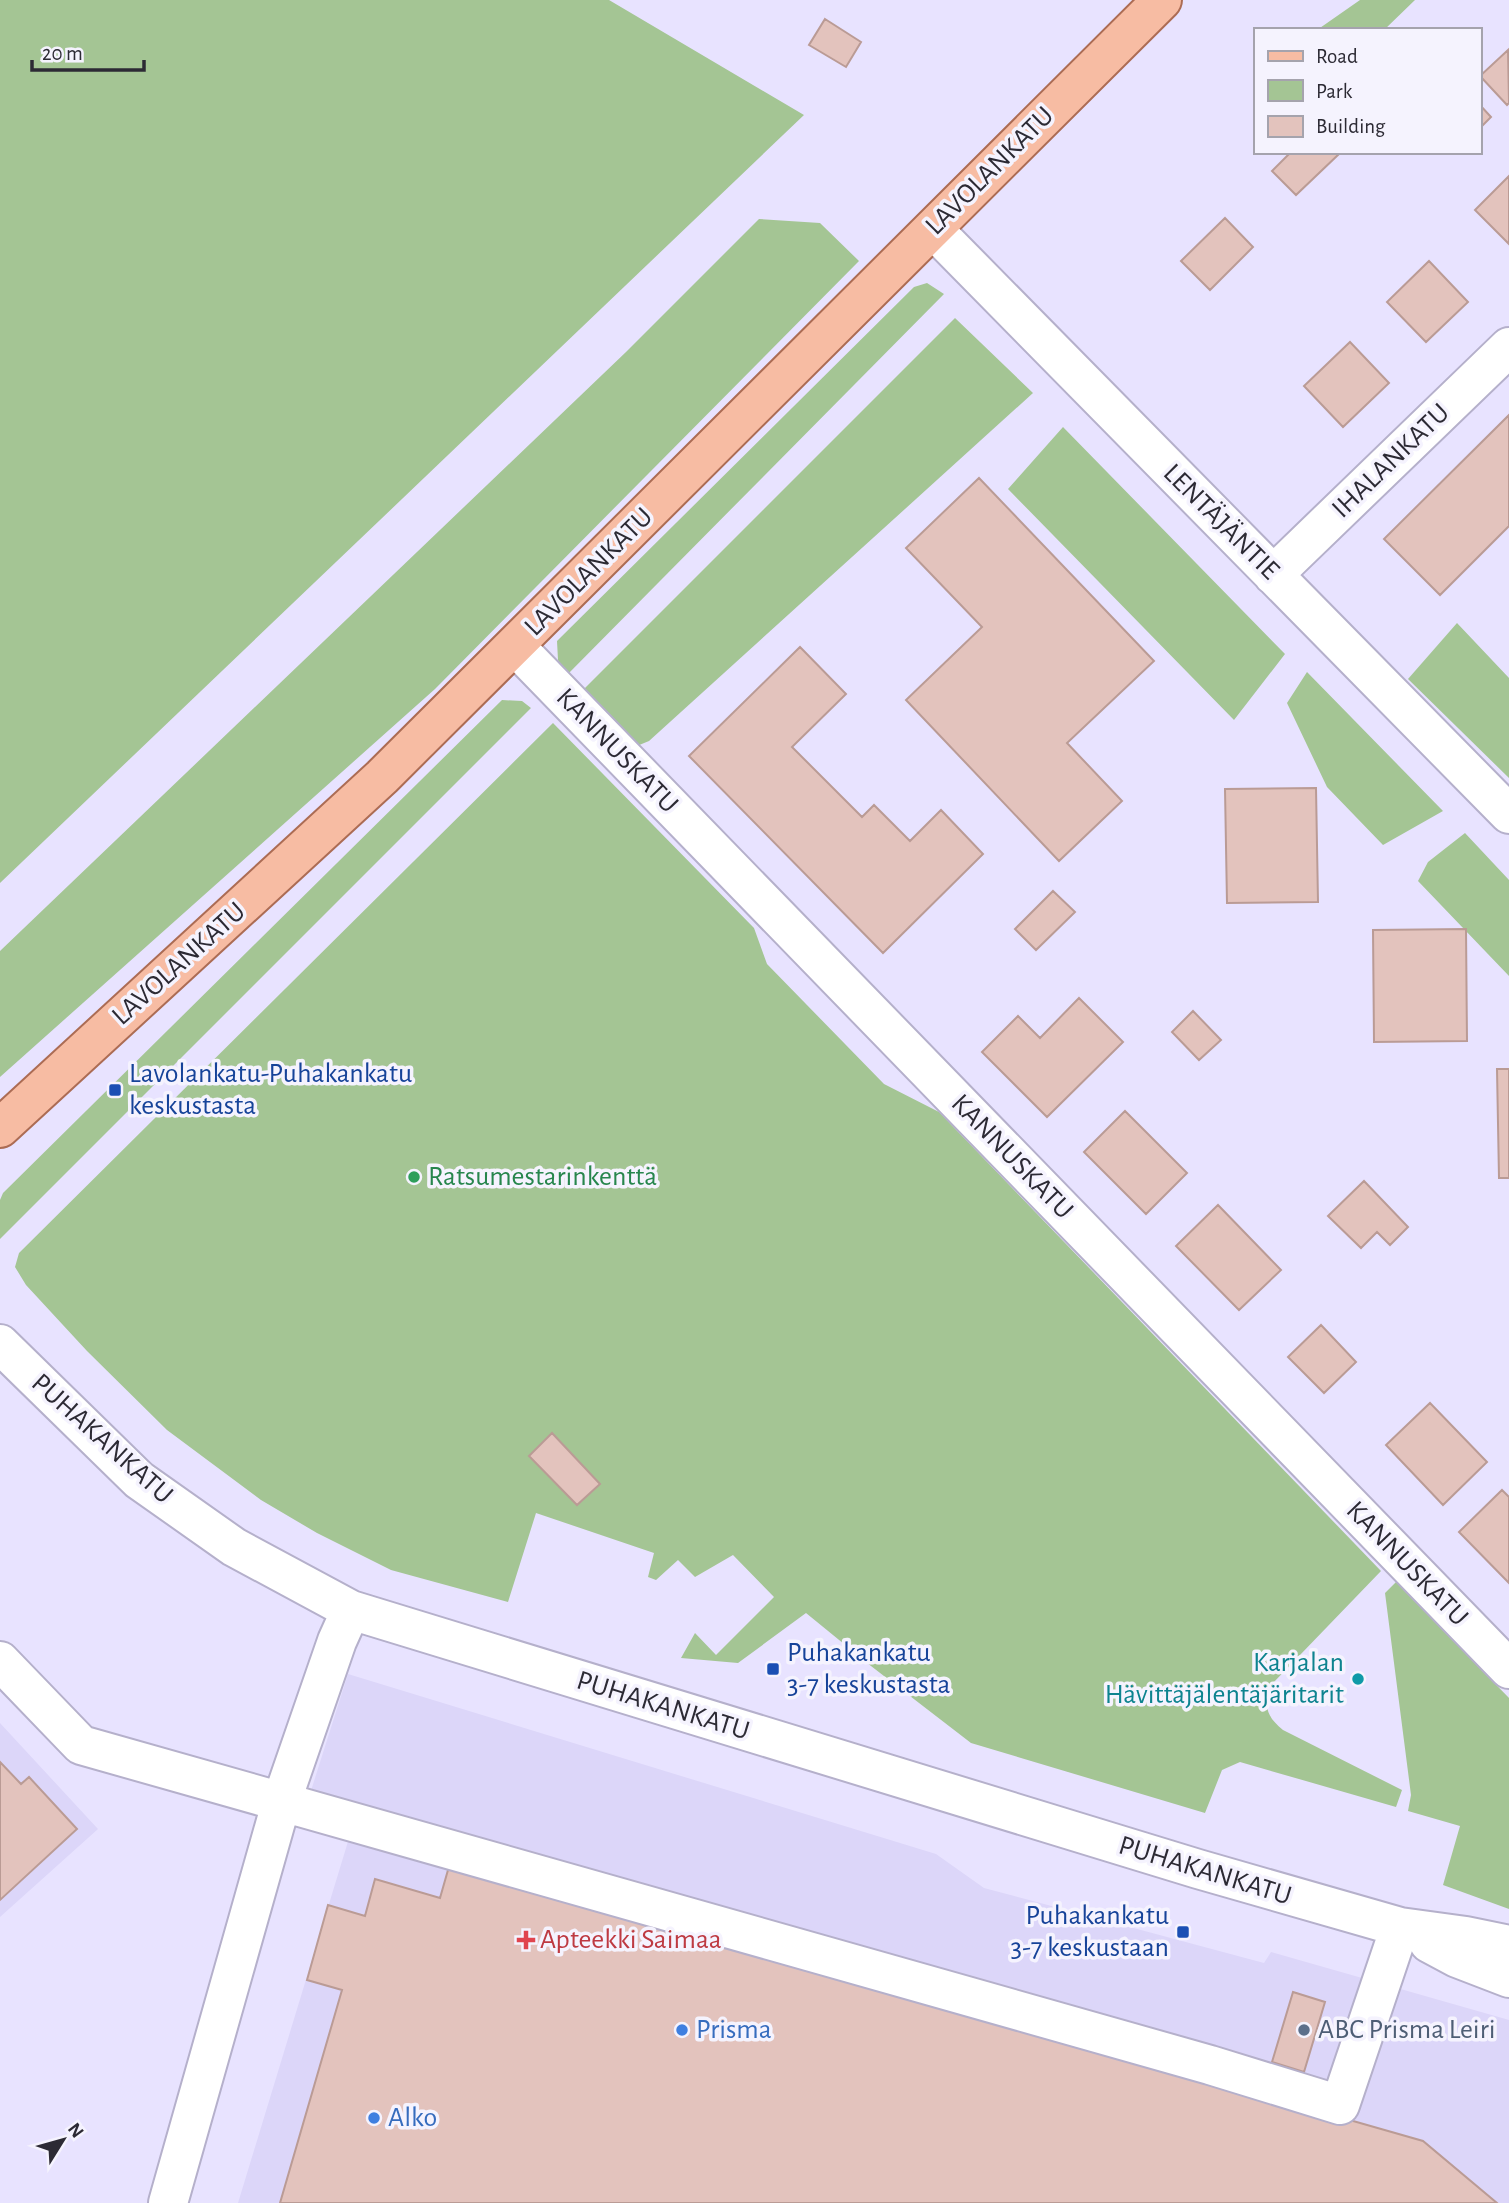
<svg xmlns="http://www.w3.org/2000/svg" width="1509" height="2203" viewBox="0 0 1509 2203" font-family="'Alegreya Sans',sans-serif">
	<style>
		.built { fill: #dcd6f9 }
		.green { fill: #a4c594 }
		.building { fill: #e3c3bd; stroke: #ba9b95; stroke-width: 2 }
		.lines { fill: none; stroke-linecap: round; stroke-linejoin: round }
		.minor-casing { stroke: #b5b0cb; stroke-width: 42 }
		.major-casing { stroke: #ac6c54; stroke-width: 42 }
		.minor { stroke: #fff; stroke-width: 38 }
		.major { stroke: #f7bca3; stroke-width: 38 }
		.transit-dot { fill: #1a4fb4; stroke: #f5f3fe; stroke-width: 2.5 }
		.leisure-dot { fill: #2e9e5b; stroke: #f5f3fe; stroke-width: 2.5 }
		.culture-dot { fill: #0f9aa8; stroke: #f5f3fe; stroke-width: 2.5 }
		.health-dot { fill: #e0444e; stroke: #f5f3fe; stroke-width: 2.5 }
		.shop-dot { fill: #3f7fe0; stroke: #f5f3fe; stroke-width: 2.5 }
		.service-dot { fill: #5c6f8a; stroke: #f5f3fe; stroke-width: 2.5 }
		.labels { text-anchor: middle; dominant-baseline: central; stroke-width: 7; stroke-linejoin: round; paint-order: stroke }
		.street-label { font-size: 28px; fill: #2c2a34; stroke: #f5f3fe }
		.transit-label { font-size: 28px; fill: #164399; stroke: #f5f3fe; text-anchor: start }
		.leisure-label { font-size: 28px; fill: #27864d; stroke: #f5f3fe; text-anchor: start }
		.culture-label { font-size: 28px; fill: #0d838f; stroke: #f5f3fe; text-anchor: end }
		.health-label { font-size: 28px; fill: #be3a42; stroke: #f5f3fe; text-anchor: start }
		.shop-label { font-size: 28px; fill: #366cbe; stroke: #f5f3fe; text-anchor: start }
		.service-label { font-size: 28px; fill: #4e5e75; stroke: #f5f3fe; text-anchor: start }
	</style>
	<rect width="100%" height="100%" fill="#e8e3ff"/>
	<path class="built" d="M 348,1674 L 936,1854 L 984,1888 L 1264,1963 L 1271,1952 L 1509,2020 L 1509,2203 L 238,2203 L 350,1835 L 302,1819 Z
		M 0,1723 L 98,1829 L 0,1917 Z"/>
	<path class="green" d="M 0,0 L 609,0 L 804,115 L 0,883 Z
		M 1360,0 L 1415,0 L 1384,30 L 1317,30 Z
		M 759,219 L 820,223 L 859,261 L 435,689 L 0,1077 L 0,951 L 626,352 Z
		M 927,283 L 944,294 L 565,677 L 558,660 L 557,641 L 914,287 Z
		M 955,318 L 1033,393 L 649,741 L 632,748 L 583,690 Z
		M 1063,427 L 1285,654 L 1234,720 L 1008,489 Z
		M 1457,623 L 1509,678 L 1509,778 L 1408,679 Z
		M 1307,672 L 1443,811 L 1383,845 L 1327,787 L 1287,703 Z
		M 502,700 L 522,701 L 531,708 L 0,1239 L 0,1200 L 3,1193 Z
		M 553,723 L 754,928 L 767,964 L 884,1084 L 939,1112 L 1381,1571 L 1273,1683 C 1264,1705 1264,1714 1283,1730 L 1402,1790 L 1396,1807 L 1240,1762 L 1222,1770 L 1205,1813 L 971,1743 L 871,1666 L 806,1613 L 738,1663 L 681,1658 L 695,1633 L 716,1655 L 774,1597 L 733,1555 L 695,1577 L 678,1560 L 656,1580 L 648,1577 L 654,1553 L 536,1513 L 508,1602 L 391,1570 L 317,1533 L 261,1500 L 167,1430 L 87,1351 L 26,1285 L 15,1267 L 19,1253 Z
		M 1465,833 L 1509,880 L 1509,976 L 1418,881 L 1428,862 Z
		M 1396,1582 L 1509,1698 L 1509,1909 L 1443,1885 L 1460,1826 L 1408,1811 L 1411,1795 L 1385,1593 Z"/>
	<path class="building" d="M 825,19 L 861,42 L 846,67 L 809,45 Z
		M 1508,50 L 1509,103 L 1507,105 L 1480,76 Z
		M 1479,104 L 1491,117 L 1479,129 Z
		M 1291,152 L 1340,152 L 1340,153 L 1296,195 L 1272,171 Z
		M 1509,176 L 1509,244 L 1475,210 Z
		M 1225,218 L 1253,247 L 1210,290 L 1181,261 Z
		M 1429,261 L 1468,302 L 1426,342 L 1387,302 Z
		M 1350,342 L 1389,383 L 1343,427 L 1304,386 Z
		M 1509,415 L 1509,526 L 1440,595 L 1384,539 Z
		M 979,478 L 1154,661 L 1067,743 L 1122,801 L 1059,861 L 906,700 L 982,627 L 906,548 Z
		M 800,647 L 846,694 L 792,747 L 862,817 L 874,805 L 910,841 L 941,810 L 983,854 L 883,953 L 689,756 Z
		M 1316,788 L 1318,902 L 1227,903 L 1225,789 Z
		M 1053,891 L 1075,912 L 1036,950 L 1015,929 Z
		M 1466,929 L 1467,1041 L 1374,1042 L 1373,930 Z
		M 1079,998 L 1123,1042 L 1047,1117 L 982,1052 L 1018,1016 L 1040,1038 Z
		M 1193,1011 L 1221,1040 L 1199,1060 L 1172,1032 Z
		M 1497,1069 L 1509,1069 L 1509,1178 L 1499,1178 Z
		M 1125,1111 L 1187,1173 L 1146,1214 L 1084,1152 Z
		M 1364,1181 L 1408,1227 L 1390,1245 L 1377,1232 L 1361,1248 L 1328,1216 Z
		M 1218,1205 L 1281,1270 L 1239,1310 L 1176,1246 Z
		M 1321,1325 L 1356,1362 L 1324,1393 L 1288,1357 Z
		M 1430,1403 L 1487,1462 L 1443,1505 L 1386,1445 Z
		M 552,1433 L 600,1484 L 577,1505 L 529,1456 Z
		M 1502,1490 L 1509,1497 L 1509,1583 L 1459,1532 Z
		M 0,1762 L 21,1784 L 29,1777 L 77,1829 L 0,1900 Z
		M 450,1863 L 1423,2141 L 1497,2203 L 280,2203 L 342,1990 L 307,1980 L 328,1905 L 365,1916 L 375,1879 L 440,1898 Z
		M 1293,1992 L 1325,2002 L 1304,2072 L 1272,2062 Z"/>
	<g class="lines">
		<defs>
			<path id="minor" d="M 933,229 L 1509,814
				M 1273,575 L 1509,347
				M 515,646 L 1509,1669
				M 0,1344 L 139,1480 L 234,1547 L 351,1610 L 1198,1869 L 1400,1927 L 1466,1936 L 1509,1945
				M 0,1661 L 81,1745 L 1210,2065 L 1340,2105 L 1400,1927
				M 1429,1943 L 1457,1958 L 1509,1978
				M 168,2203 L 282,1800 L 337,1641 L 351,1610"/>
			<path id="major" d="M 0,1128 L 382,777 L 1162,0"/>
		</defs>
		<use href="#minor" class="minor-casing"/>
		<use href="#major" class="major-casing"/>
		<use href="#minor" class="minor"/>
		<use href="#major" class="major"/>
	</g>
	<g class="transit-dot">
		<rect x="108" y="1083" width="14" height="14" rx="3.5"/>
		<rect x="766" y="1662" width="14" height="14" rx="3.5"/>
		<rect x="1176" y="1925" width="14" height="14" rx="3.5"/>
	</g>
	<circle class="leisure-dot" cx="414" cy="1177" r="7"/>
	<circle class="culture-dot" cx="1358" cy="1679" r="7"/>
	<path class="health-dot" d="M522.5 1929.5h7v7h7v7h-7v7h-7v-7h-7v-7h7z"/>
	<g class="shop-dot">
		<circle cx="682" cy="2030" r="7"/>
		<circle cx="374" cy="2118" r="7"/>
	</g>
	<circle class="service-dot" cx="1304" cy="2030" r="7"/>
	<g class="labels">
		<g class="street-label">
			<text transform="translate(990 171) rotate(-45)">LAVOLANKATU</text>
			<text transform="translate(1391 461) rotate(-44)">IHALANKATU</text>
			<text transform="translate(1221 522) rotate(45)">LENTÄJÄNTIE</text>
			<text transform="translate(589 572) rotate(-45)">LAVOLANKATU</text>
			<text transform="translate(617 751) rotate(46)">KANNUSKATU</text>
			<text transform="translate(179 964) rotate(-42)">LAVOLANKATU</text>
			<text transform="translate(1012 1157) rotate(46)">KANNUSKATU</text>
			<text transform="translate(102 1439) rotate(42)">PUHAKANKATU</text>
			<text transform="translate(1407 1564) rotate(46)">KANNUSKATU</text>
			<text transform="translate(663 1706) rotate(17)">PUHAKANKATU</text>
			<text transform="translate(1205 1871) rotate(17)">PUHAKANKATU</text>
		</g>
		<g class="transit-label">
			<text x="129" y="1074">Lavolankatu-Puhakankatu<tspan x="129" dy="32">keskustasta</tspan></text>
			<text x="787" y="1653">Puhakankatu<tspan x="787" dy="32">3-7 keskustasta</tspan></text>
			<text x="1169" y="1916" text-anchor="end">Puhakankatu<tspan x="1169" dy="32">3-7 keskustaan</tspan></text>
		</g>
		<g class="leisure-label">
			<text x="428" y="1177">Ratsumestarinkenttä</text>
		</g>
		<g class="culture-label">
			<text x="1344" y="1663">Karjalan<tspan x="1344" dy="32">Hävittäjälentäjäritarit</tspan></text>
		</g>
		<g class="health-label">
			<text x="540" y="1940">Apteekki Saimaa</text>
		</g>
		<g class="shop-label">
			<text x="696" y="2030">Prisma</text>
			<text x="388" y="2118">Alko</text>
		</g>
		<g class="service-label">
			<text x="1318" y="2030">ABC Prisma Leiri</text>
		</g>
	</g>
	<rect x="1254" y="28" width="228" height="126" fill="#f5f3fe" stroke="#a5a3ad" stroke-width="2"/>
	<rect x="1268" y="51" width="35" height="10" fill="#f7bca3" stroke="#a5a3ad" stroke-width="2"/>
	<text x="1316" y="63" font-size="21" fill="#2c2a34">Road</text>
	<rect x="1268" y="80" width="35" height="21" fill="#a4c594" stroke="#a5a3ad" stroke-width="2"/>
	<text x="1316" y="98" font-size="21" fill="#2c2a34">Park</text>
	<rect x="1268" y="116" width="35" height="21" fill="#e3c3bd" stroke="#a5a3ad" stroke-width="2"/>
	<text x="1316" y="133" font-size="21" fill="#2c2a34">Building</text>
	<g transform="translate(63 2140) rotate(53)" stroke="#f5f3fe" stroke-width="5" paint-order="stroke">
	<path d="M0-5L12 26L0 18L-12 26Z" fill="#2c2a34"/>
	<text y="-10" font-size="19" font-weight="bold" text-anchor="middle" fill="#2c2a34">N</text>
	</g>
	<path d="M32 60v10h112v-10" fill="none" stroke="#2c2a34" stroke-width="3.5"/>
	<text x="42" y="60" font-size="21" fill="#2c2a34" stroke="#f5f3fe" stroke-width="5" paint-order="stroke">20 m</text>
</svg>
